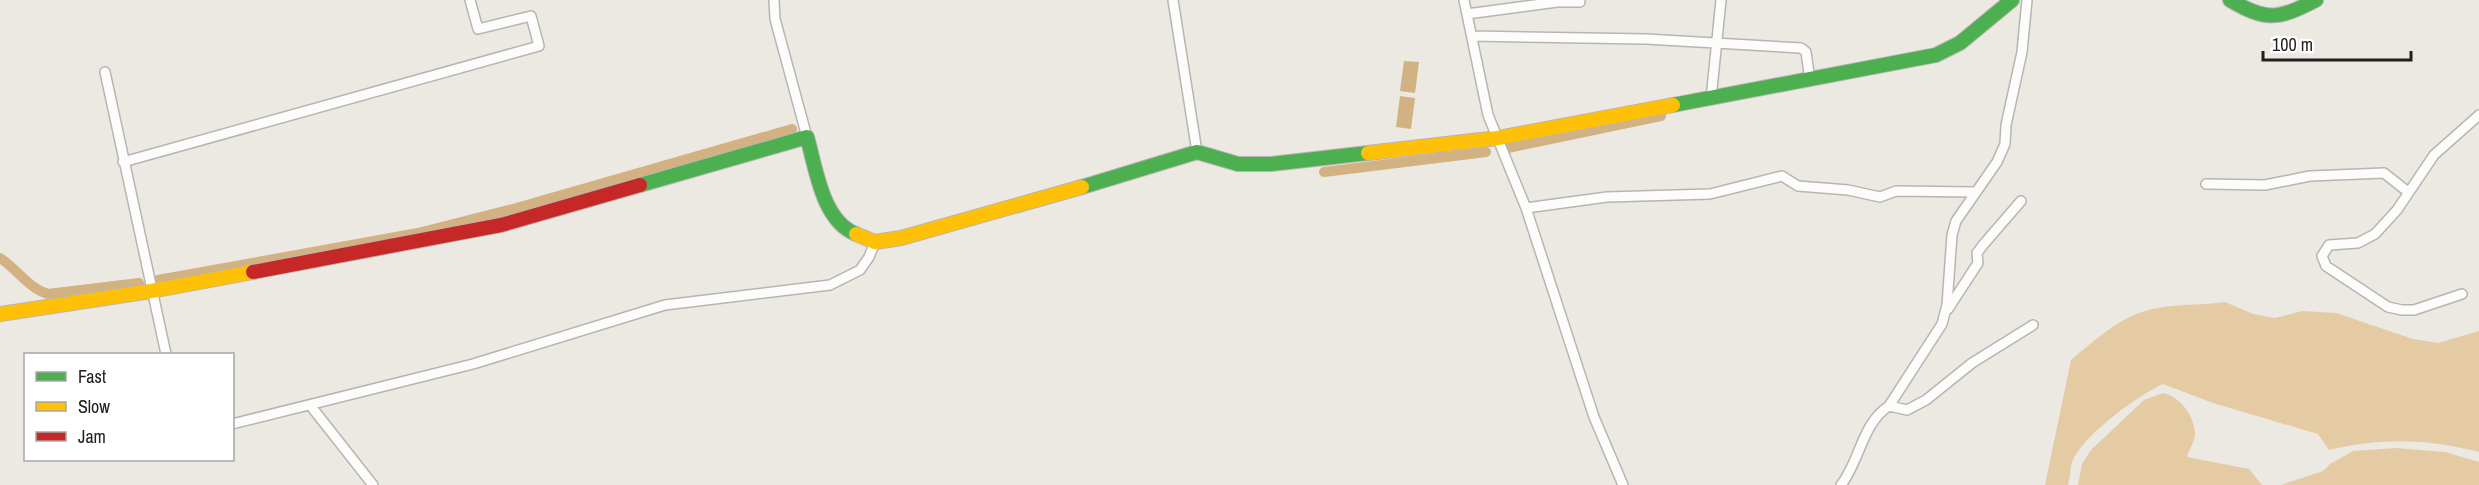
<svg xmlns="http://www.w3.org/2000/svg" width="2479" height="485" viewBox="0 0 2479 485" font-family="'Archivo Narrow',sans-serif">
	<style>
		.forest { fill: #e5cba4 }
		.water { fill: #d2b283 }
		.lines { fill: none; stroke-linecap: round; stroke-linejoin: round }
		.canal { stroke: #d2b283; stroke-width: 10 }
		.street-casing { stroke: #b8b5b1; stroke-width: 12 }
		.fast-casing { stroke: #b8b5b1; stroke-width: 16 }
		.slow-casing { stroke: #b8b5b1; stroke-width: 16 }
		.jam-casing { stroke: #b8b5b1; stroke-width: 16 }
		.street { stroke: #fcfcfb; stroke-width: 9 }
		.fast { stroke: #4caf50; stroke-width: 14 }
		.slow { stroke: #ffc107; stroke-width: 14 }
		.jam { stroke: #c62828; stroke-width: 14 }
	</style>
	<rect width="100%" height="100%" fill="#ece8e2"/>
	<path class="forest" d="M 2225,302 L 2253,314 L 2275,318 L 2302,311 L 2336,313 L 2413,339 L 2438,343 L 2479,331 L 2479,452 C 2429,439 2380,437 2329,450 L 2318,434 L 2213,403 L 2163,384 C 2137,396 2083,435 2072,462 C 2070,469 2070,478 2068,485 L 2045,485 L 2071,360 C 2093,342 2117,319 2145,311 C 2171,303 2199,306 2225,302 Z
		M 2163,393 C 2180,396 2195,417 2195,434 C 2195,441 2189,450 2187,457 L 2249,469 L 2262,485 L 2078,485 L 2082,464 L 2091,450 L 2144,400 Z
		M 2396,448 L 2445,452 L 2479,462 L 2479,485 L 2281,485 L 2323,471 L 2330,464 L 2353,451 Z"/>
	<path class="water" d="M 1404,61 L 1419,62 L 1415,93 L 1400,91 Z
		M 1400,96 L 1415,98 L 1411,129 L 1396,127 Z"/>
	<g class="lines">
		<path class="canal" d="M 1508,148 L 1661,116
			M 1324,172 L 1486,152
			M 0,258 C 17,269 28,288 48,294 L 139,283
			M 158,280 L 418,233 L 513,209 L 792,129"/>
		<defs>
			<path id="street" d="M 774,0 L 775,19 L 807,137
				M 1173,0 L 1197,152
				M 1464,0 L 1488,115 L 1526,208 L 1594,417 L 1623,485
				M 1467,14 L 1557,2 L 1580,2
				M 1472,36 L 1646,39 L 1801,48 L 1806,52 L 1810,80
				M 105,72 L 166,354
				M 1711,99 L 1721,0
				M 123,162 L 539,46 L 531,16 L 478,29 L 470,0
				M 2206,184 L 2265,185 L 2310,176 L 2384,173 L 2408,192
				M 1526,208 L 1607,197 L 1710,194 L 1782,176 L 1798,186 L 1848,190 L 1880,197 L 1896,191 L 1975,192
				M 2462,294 L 2414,310 L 2402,310 L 2388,307 L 2326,266 L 2322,256 L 2329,245 L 2358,243 L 2375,234 L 2397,210 L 2434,155 L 2479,115
				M 1948,309 L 1978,263 L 1977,253 L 1983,245 L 2021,201
				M 310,405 L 373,485
				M 1889,406 L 1907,410 L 1926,400 L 1972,363 L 2033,325
				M 232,424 L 473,364 L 665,305 L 830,285 L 860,270 L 869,257 L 875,242
				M 1841,485 C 1860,461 1862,423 1889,406 L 1942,324 L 1947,305 L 1952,235 L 1956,221 L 1997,162 L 2005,144 L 2006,125 L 2022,52 L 2027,0"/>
			<path id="fast" d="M 2230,0 C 2267,22 2279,19 2316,0
				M 1673,105 L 1936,55 L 1960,43 L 2012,0
				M 640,185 L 807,137 C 816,168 822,221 856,234
				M 1082,187 L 1197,152 L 1238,164 L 1271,164 L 1368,153"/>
			<path id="slow" d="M 1368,153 L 1498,138 L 1673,105
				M 856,234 L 875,242 L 901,238 L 1082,187
				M 0,314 L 151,291 L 253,272"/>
			<path id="jam" d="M 253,272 L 501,225 L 640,185"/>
		</defs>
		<use href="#street" class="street-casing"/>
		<use href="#fast" class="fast-casing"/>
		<use href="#slow" class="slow-casing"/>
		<use href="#jam" class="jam-casing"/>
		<use href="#street" class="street"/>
		<use href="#fast" class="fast"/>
		<use href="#slow" class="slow"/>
		<use href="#jam" class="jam"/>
	</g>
	<rect x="24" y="353" width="210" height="108" fill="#ffffff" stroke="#a7a6a5" stroke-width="1.5"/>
	<rect x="36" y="372" width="30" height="9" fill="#4caf50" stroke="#a7a6a5" stroke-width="1.5"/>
	<text x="78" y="383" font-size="18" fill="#23211e">Fast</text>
	<rect x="36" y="402" width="30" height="9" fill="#ffc107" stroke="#a7a6a5" stroke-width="1.5"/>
	<text x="78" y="413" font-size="18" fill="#23211e">Slow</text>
	<rect x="36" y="432" width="30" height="9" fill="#c62828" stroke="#a7a6a5" stroke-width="1.5"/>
	<text x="78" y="443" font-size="18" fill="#23211e">Jam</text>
	<path d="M2263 51v9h148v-9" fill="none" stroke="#23211e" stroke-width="3"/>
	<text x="2272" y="51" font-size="18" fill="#23211e" stroke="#ffffff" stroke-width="4.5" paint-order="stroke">100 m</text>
</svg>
